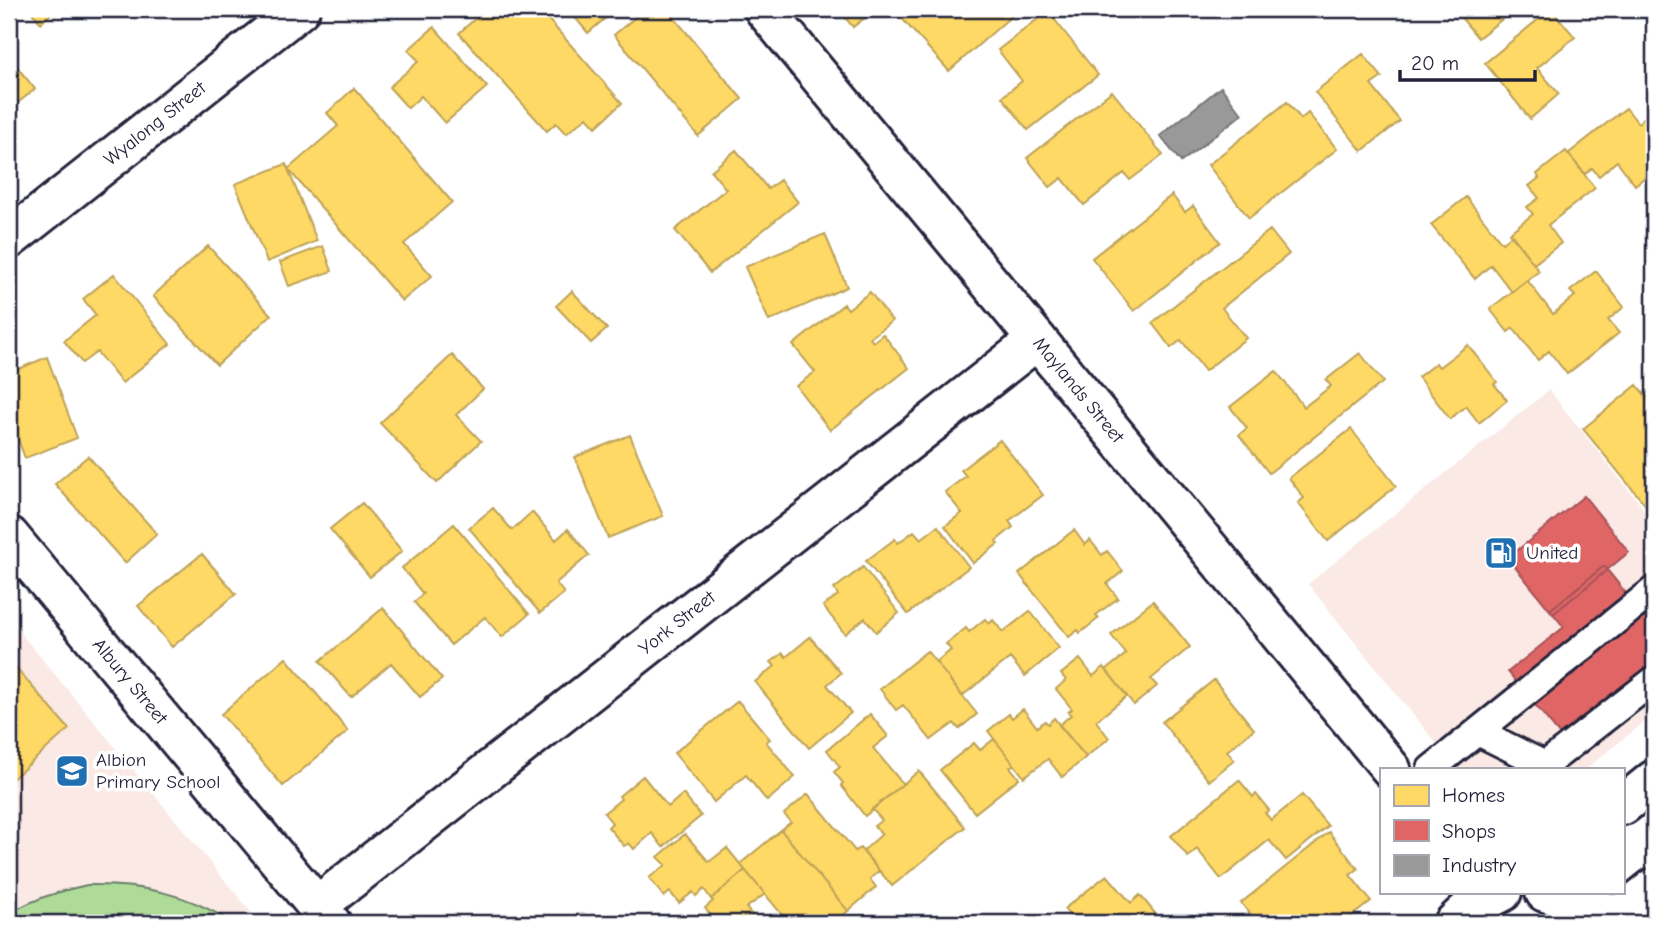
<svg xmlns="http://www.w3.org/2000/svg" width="1663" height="932" viewBox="0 0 1663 932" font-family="'Comic Neue',sans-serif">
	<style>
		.built { fill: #fae9e4 }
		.green { fill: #afdb99; stroke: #687e6a; stroke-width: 2 }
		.homes { fill: #ffd966; stroke: #bda259; stroke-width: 2 }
		.shops { fill: #e06666; stroke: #a75259; stroke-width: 2 }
		.industry { fill: #999; stroke: #75757d; stroke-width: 2 }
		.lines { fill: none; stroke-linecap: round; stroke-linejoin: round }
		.service-casing { stroke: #22223b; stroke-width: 32 }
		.minor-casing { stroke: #22223b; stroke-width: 44 }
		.trunk-casing { stroke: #22223b; stroke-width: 44 }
		.service { stroke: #fff; stroke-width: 26 }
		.minor { stroke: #fff; stroke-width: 38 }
		.trunk { stroke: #fff; stroke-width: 38 }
		.labels { text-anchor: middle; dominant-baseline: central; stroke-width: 7; stroke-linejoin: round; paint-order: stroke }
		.street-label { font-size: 19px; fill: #22223b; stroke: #fff }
		.poi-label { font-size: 19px; fill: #22223b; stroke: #fff; text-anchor: start }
	</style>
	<rect width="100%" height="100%" fill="#fff"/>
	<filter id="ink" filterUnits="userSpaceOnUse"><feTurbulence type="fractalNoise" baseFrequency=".0143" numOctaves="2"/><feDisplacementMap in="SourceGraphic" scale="14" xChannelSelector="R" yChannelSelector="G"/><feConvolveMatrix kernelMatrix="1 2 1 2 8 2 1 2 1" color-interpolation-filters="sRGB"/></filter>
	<g filter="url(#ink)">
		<path class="built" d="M 1549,390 L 1654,522 L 1654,714 L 1586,769 L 1457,769 L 1308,584 Z
			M 9,619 L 260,923 L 9,923 Z"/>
		<path class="green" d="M 87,885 C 141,884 187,893 233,923 L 9,923 L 9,913 C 34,899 58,891 87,885 Z"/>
		<path class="homes" d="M 29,9 L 56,9 L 41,23 Z
			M 486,9 L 539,9 L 622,103 L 596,127 L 587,117 L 566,134 L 556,123 L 547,131 L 459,33 Z
			M 568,9 L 616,9 L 588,33 Z
			M 645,9 L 667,9 L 742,99 L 698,136 L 614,35 Z
			M 838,9 L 876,9 L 853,27 Z
			M 900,9 L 1013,9 L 1016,12 L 949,71 L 896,12 Z
			M 1454,9 L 1515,9 L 1478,38 Z
			M 1551,9 L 1575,37 L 1537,68 L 1559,94 L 1530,119 L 1485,63 Z
			M 1048,11 L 1098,75 L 1028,130 L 1002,97 L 1022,81 L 998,50 Z
			M 434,27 L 487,87 L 445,123 L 421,96 L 408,108 L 389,87 L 419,61 L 408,50 Z
			M 1363,54 L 1382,77 L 1371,85 L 1400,121 L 1362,151 L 1315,92 Z
			M 9,57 L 35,89 L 9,110 Z
			M 354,88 L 452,202 L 404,244 L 432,276 L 402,301 L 288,169 L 338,126 L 327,113 Z
			M 1112,91 L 1163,155 L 1130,180 L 1124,173 L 1084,205 L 1062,178 L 1050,187 L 1027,158 Z
			M 1287,102 L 1301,119 L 1308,113 L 1337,149 L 1249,218 L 1208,165 Z
			M 1626,108 L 1638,123 L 1645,117 L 1654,129 L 1654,170 L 1635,185 L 1617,161 L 1599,176 L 1592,168 L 1585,174 L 1568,154 Z
			M 736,150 L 768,189 L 780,180 L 798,202 L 710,273 L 675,230 L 726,189 L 711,171 Z
			M 1566,151 L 1595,188 L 1548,225 L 1561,243 L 1534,264 L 1509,233 L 1533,214 L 1527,207 L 1539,198 L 1529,186 L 1539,178 L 1537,174 Z
			M 286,164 L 317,241 L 267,262 L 235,184 Z
			M 1172,195 L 1185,212 L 1193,206 L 1220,242 L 1134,311 L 1092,258 Z
			M 1466,197 L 1502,243 L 1512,235 L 1539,271 L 1512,292 L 1491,265 L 1475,279 L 1431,225 Z
			M 1270,230 L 1289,254 L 1222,308 L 1246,338 L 1205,371 L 1181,340 L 1171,348 L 1152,323 Z
			M 825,234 L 847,287 L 769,321 L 745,267 Z
			M 208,246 L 271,315 L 217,365 L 153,296 Z
			M 323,246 L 332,271 L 289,286 L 280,262 Z
			M 1596,271 L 1624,307 L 1608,320 L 1619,333 L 1567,374 L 1549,351 L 1538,360 L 1513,328 L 1508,332 L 1490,309 L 1527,280 L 1553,314 L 1575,296 L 1570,291 Z
			M 114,274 L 170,344 L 122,383 L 97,352 L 82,363 L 64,341 L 96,315 L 83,299 Z
			M 572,291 L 607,329 L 591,343 L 556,306 Z
			M 870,292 L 892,321 L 870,338 L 873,342 L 883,334 L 909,368 L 830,430 L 796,386 L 815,372 L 793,345 L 844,304 L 848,309 Z
			M 1468,345 L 1497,382 L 1494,384 L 1507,400 L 1479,423 L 1466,406 L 1450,419 L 1418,377 L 1436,363 L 1439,367 Z
			M 1360,353 L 1383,382 L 1269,473 L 1239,435 L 1247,428 L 1230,407 L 1276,371 L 1304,407 L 1331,386 L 1326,380 Z
			M 452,355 L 483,389 L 456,415 L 481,441 L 437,483 L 380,423 Z
			M 47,357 L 77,438 L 25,458 L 9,415 L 9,373 Z
			M 1637,385 L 1654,406 L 1654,511 L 1652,513 L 1583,429 Z
			M 1351,429 L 1396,486 L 1328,541 L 1298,503 L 1304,498 L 1289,478 Z
			M 630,435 L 663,516 L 608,538 L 575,457 Z
			M 1000,440 L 1043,495 L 1009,521 L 1013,527 L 996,541 L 998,544 L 973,563 L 945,526 L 962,513 L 945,492 L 966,476 L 961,470 Z
			M 88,456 L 157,534 L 125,563 L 55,484 Z
			M 362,503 L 402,551 L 370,577 L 330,529 Z
			M 493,508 L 512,530 L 532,512 L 556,540 L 568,529 L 589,555 L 556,583 L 564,593 L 540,613 L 469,528 Z
			M 454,524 L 529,614 L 502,637 L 485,617 L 451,645 L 414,602 L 423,594 L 402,568 Z
			M 938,526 L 969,567 L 908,614 L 866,561 L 895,539 L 898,543 L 914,531 L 921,539 Z
			M 1074,530 L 1085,545 L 1090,540 L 1102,555 L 1107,551 L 1123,571 L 1107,584 L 1118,598 L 1096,615 L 1099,618 L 1080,633 L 1078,630 L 1069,637 L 1019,574 Z
			M 202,554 L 236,594 L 172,647 L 138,606 Z
			M 863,567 L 899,613 L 876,632 L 865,618 L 845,634 L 823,606 L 838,595 L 834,589 Z
			M 1153,601 L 1190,647 L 1151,679 L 1157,686 L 1134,705 L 1106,670 L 1126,654 L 1111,635 Z
			M 383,608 L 442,679 L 420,697 L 391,663 L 351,697 L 320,661 Z
			M 1030,611 L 1059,648 L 1025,676 L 1010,658 L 962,696 L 936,662 L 951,650 L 946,644 L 966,628 L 969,632 L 985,619 L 989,624 L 993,620 L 1003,632 Z
			M 810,637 L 841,673 L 827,685 L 851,713 L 809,748 L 755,682 L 775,666 L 771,662 L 783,653 L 786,657 Z
			M 927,651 L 977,714 L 959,729 L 954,723 L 931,740 L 903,705 L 896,710 L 880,689 Z
			M 286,658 L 348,731 L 283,786 L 221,714 Z
			M 1080,659 L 1093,676 L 1104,667 L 1127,696 L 1096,721 L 1109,738 L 1086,757 L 1059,725 L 1071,715 L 1068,712 L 1072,709 L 1056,689 L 1066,680 L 1061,674 Z
			M 9,660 L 69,729 L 9,782 Z
			M 1214,680 L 1254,729 L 1227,751 L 1234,760 L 1209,781 L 1162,722 Z
			M 738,701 L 770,739 L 766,742 L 795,777 L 767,801 L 746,775 L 714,802 L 674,753 Z
			M 1023,709 L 1037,727 L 1045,721 L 1048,724 L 1054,718 L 1086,757 L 1062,777 L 1048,759 L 1024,777 L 988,731 L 1009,714 L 1012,718 Z
			M 870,714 L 888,736 L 873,748 L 903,784 L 865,816 L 841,785 L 843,783 L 834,772 L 840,767 L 827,750 Z
			M 994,739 L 1014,764 L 1010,767 L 1019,778 L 975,813 L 940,770 L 974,743 L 980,750 Z
			M 919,771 L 965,827 L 892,886 L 863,851 L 882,834 L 874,826 L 882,820 L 872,809 Z
			M 643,776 L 668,807 L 683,794 L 701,816 L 663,847 L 652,833 L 634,849 L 629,843 L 624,846 L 608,827 L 612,823 L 604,813 L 621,799 L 619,796 Z
			M 1239,780 L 1253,797 L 1256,794 L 1269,810 L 1265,813 L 1271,820 L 1302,795 L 1328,826 L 1286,860 L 1269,840 L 1221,879 L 1197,849 L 1188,857 L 1171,836 Z
			M 808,794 L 855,851 L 860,848 L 879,871 L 870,879 L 876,887 L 848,911 L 781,830 L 791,822 L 784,814 Z
			M 781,830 L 848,911 L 833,923 L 799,923 L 796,920 L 789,923 L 740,864 Z
			M 1329,832 L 1358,869 L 1350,875 L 1371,901 L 1343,923 L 1322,923 L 1316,916 L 1307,923 L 1258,923 L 1241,903 Z
			M 685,834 L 709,862 L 727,848 L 745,870 L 711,899 L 704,889 L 696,896 L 693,892 L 679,903 L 670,892 L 664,897 L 649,878 L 666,865 L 658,857 Z
			M 745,870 L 765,894 L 746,908 L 759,923 L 706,923 L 713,918 L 705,908 L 713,901 L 711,899 Z
			M 1107,875 L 1131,903 L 1140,895 L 1158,917 L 1154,921 L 1156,923 L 1076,923 L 1064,909 Z"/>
		<path class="shops" d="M 1584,496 L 1629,552 L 1553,614 L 1508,558 Z
			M 1604,566 L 1654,628 L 1654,678 L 1570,747 L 1508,672 L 1564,627 L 1550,610 Z"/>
		<path class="industry" d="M 1221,87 L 1242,114 L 1181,162 L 1160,136 Z"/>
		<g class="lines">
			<defs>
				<path id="service" d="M 1478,732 L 1545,765 L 1654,680
					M 1431,769 L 1654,590"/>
				<g id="minor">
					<path id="s1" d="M 764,9 L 1391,769"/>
					<path id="s2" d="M 9,239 L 300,9"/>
					<path id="s3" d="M 9,536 L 331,923"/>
					<path d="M 1623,805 L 1654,780"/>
					<path d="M 1545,892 L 1618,916"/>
					<path id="s4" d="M 317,906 L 1037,340"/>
					<path d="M 1454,923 L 1470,908 L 1502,892"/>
				</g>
				<path id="trunk" d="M 1610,923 L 1654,888"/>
			</defs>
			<use href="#service" class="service-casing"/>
			<use href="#minor" class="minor-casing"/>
			<use href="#trunk" class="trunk-casing"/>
			<use href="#service" class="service"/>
			<use href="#minor" class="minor"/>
			<use href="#trunk" class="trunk"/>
		</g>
	</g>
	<defs>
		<symbol id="fuel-square" viewBox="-11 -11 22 22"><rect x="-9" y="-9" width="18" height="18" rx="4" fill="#1f6fb2" stroke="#fff"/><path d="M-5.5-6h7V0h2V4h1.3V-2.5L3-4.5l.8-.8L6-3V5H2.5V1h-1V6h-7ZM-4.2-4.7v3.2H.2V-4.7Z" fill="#fff"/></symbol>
		<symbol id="school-square" viewBox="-11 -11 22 22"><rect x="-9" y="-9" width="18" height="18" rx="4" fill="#1f6fb2" stroke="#fff"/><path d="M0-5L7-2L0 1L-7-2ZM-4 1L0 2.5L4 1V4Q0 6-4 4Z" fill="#fff"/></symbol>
	</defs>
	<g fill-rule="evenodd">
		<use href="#fuel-square" x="1482" y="534" width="38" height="38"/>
		<use href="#school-square" x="53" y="752" width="38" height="38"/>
	</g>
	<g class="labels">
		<g class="street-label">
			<text stroke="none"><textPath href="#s2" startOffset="186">Wyalong Street</textPath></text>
			<text stroke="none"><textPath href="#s1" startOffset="494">Maylands Street</textPath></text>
			<text stroke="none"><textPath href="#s4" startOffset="458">York Street</textPath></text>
			<text stroke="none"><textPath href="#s3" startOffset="189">Albury Street</textPath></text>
		</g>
		<g class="poi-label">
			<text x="1526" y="553">United</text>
			<text x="96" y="760">Albion<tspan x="96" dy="22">Primary School</tspan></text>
		</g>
	</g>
	<rect width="1663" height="932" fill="none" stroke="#fff" stroke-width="35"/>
	<rect x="18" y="18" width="1628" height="897" fill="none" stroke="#22223b" stroke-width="2.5" filter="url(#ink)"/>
	<rect x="1380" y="768" width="245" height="126" fill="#ffffff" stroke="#a7a7b1" stroke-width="2"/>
	<rect x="1394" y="785" width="35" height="21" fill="#ffd966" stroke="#a7a7b1" stroke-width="2"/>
	<text x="1442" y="802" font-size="21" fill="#22223b">Homes</text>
	<rect x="1394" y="820" width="35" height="21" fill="#e06666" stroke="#a7a7b1" stroke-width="2"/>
	<text x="1442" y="838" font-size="21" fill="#22223b">Shops</text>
	<rect x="1394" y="855" width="35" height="21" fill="#999999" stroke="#a7a7b1" stroke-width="2"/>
	<text x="1442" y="872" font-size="21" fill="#22223b">Industry</text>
	<path d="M1400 70v10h135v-10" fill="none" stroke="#22223b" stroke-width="3.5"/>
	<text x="1411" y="70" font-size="21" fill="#22223b" stroke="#ffffff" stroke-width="5" paint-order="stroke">20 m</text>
</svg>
